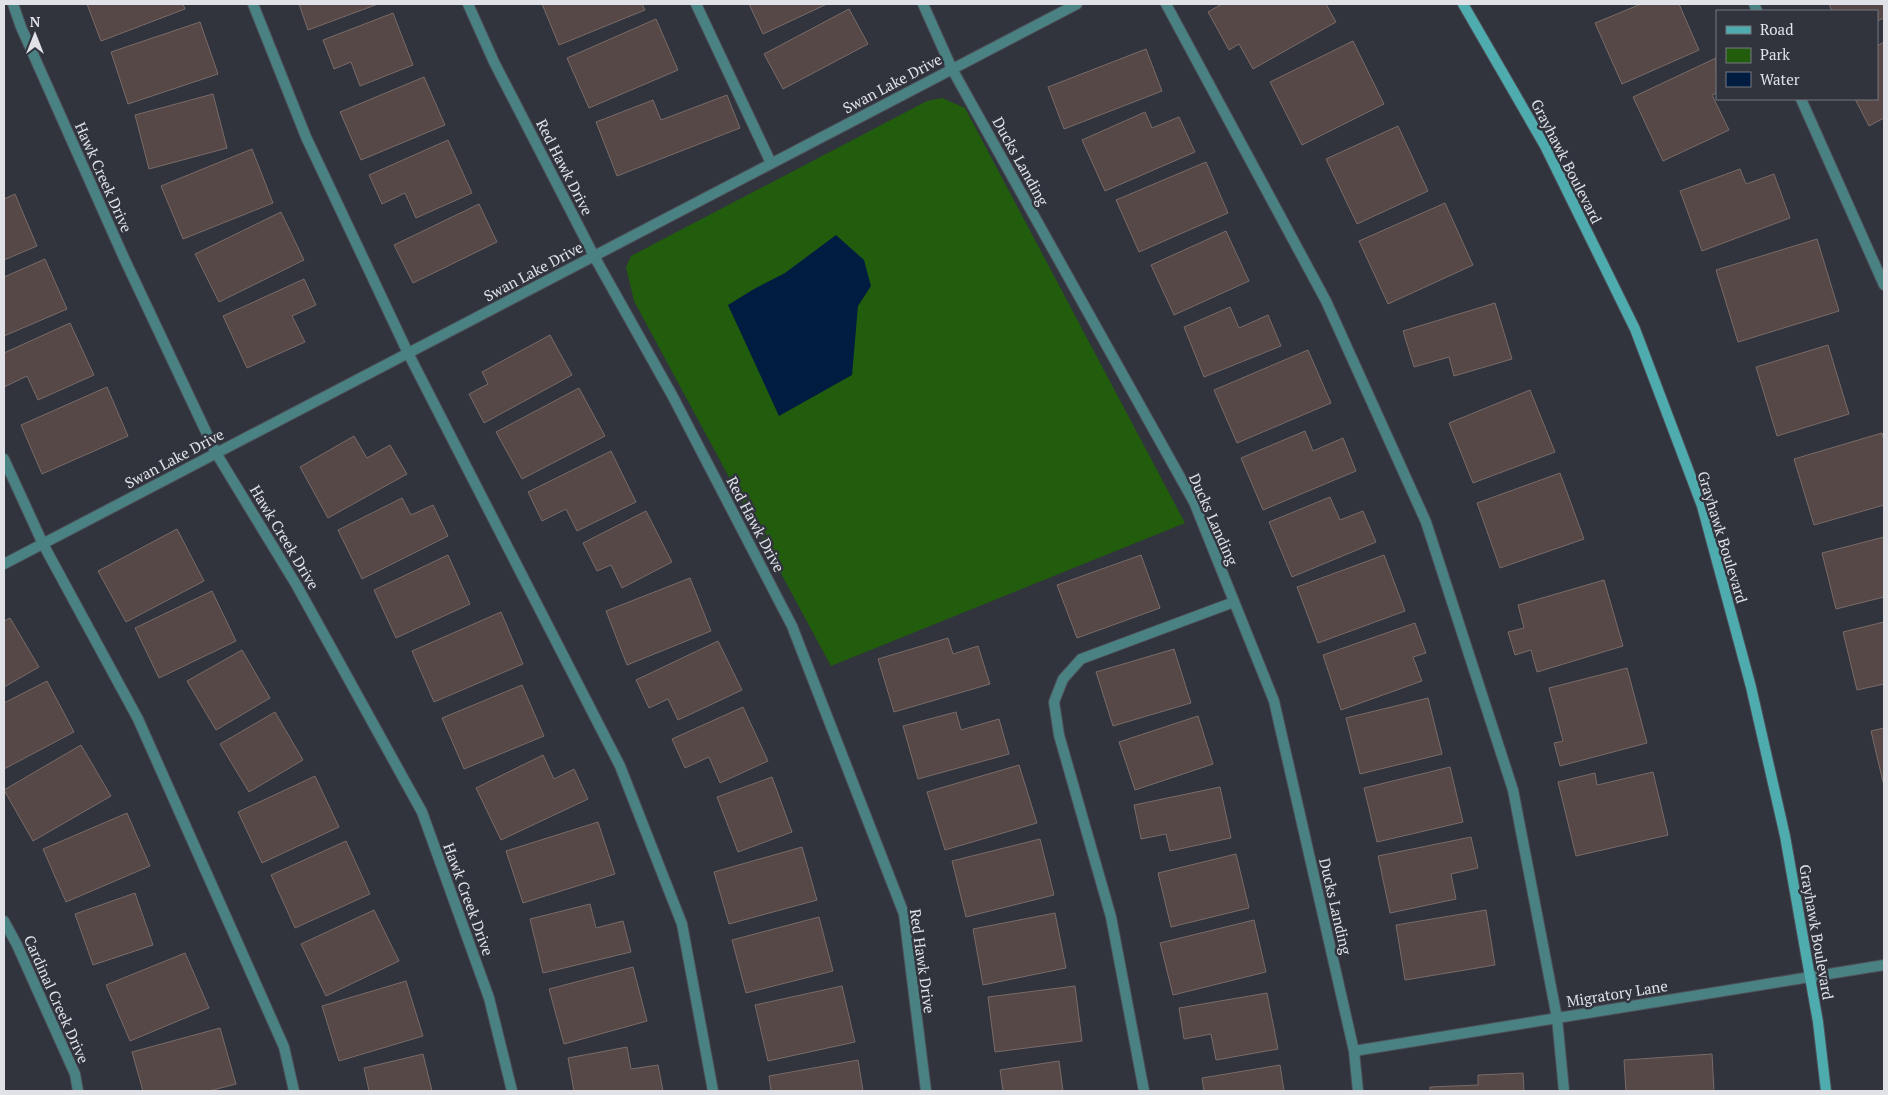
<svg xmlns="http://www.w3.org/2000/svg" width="1888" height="1095" viewBox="0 0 1888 1095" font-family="'PT Serif',serif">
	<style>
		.green { fill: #225d0d }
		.water { fill: #001c40 }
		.building { fill: #554846; stroke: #796b68 }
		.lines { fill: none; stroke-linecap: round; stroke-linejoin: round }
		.lane-casing { stroke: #4d4f58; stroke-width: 12 }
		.street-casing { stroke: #4d4f58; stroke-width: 12 }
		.secondary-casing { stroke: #4d4f58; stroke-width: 12 }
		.lane { stroke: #4a8182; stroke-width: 10 }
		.street { stroke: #4a8182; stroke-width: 10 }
		.secondary { stroke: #4facae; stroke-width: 10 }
		.labels { text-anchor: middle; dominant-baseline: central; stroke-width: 5; stroke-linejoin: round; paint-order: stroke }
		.street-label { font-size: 15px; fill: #e0e2e8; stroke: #31333d }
	</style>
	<rect width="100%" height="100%" fill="#31333d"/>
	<path class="green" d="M 942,98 L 965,108 L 1185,523 L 831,666 L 634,301 L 626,267 L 631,256 L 927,101 Z"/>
	<path class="water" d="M 836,235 L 864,260 L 871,286 L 858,306 L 852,375 L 779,416 L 728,305 L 754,289 L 785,273 Z"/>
	<path class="building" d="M 87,4 L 183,4 L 185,9 L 101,41 Z
		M 299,4 L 378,4 L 308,30 Z
		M 542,4 L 642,4 L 645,10 L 559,45 Z
		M 749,4 L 827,4 L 763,34 Z
		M 1222,4 L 1326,4 L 1336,22 L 1253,69 L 1239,44 L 1229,50 L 1208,12 Z
		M 1641,4 L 1679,4 L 1699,50 L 1622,84 L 1595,23 Z
		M 1829,4 L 1884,4 L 1884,18 L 1877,21 L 1877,11 L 1832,11 Z
		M 849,9 L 868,44 L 783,89 L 764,54 Z
		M 393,13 L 413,65 L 360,86 L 351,62 L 334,69 L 323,40 Z
		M 656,19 L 678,70 L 589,108 L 567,58 Z
		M 200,22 L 218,74 L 128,104 L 111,52 Z
		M 1353,41 L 1384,104 L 1302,145 L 1270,82 Z
		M 1884,42 L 1884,118 L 1869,126 L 1855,99 L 1877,99 L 1877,46 Z
		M 1146,49 L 1162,91 L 1064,129 L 1048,87 Z
		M 1716,58 L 1717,93 L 1712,95 L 1729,130 L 1663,161 L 1633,97 Z
		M 424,77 L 445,125 L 361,160 L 340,112 Z
		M 213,94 L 227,148 L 149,169 L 135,115 Z
		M 727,95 L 740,128 L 617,176 L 596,122 L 653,100 L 661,120 Z
		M 1145,112 L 1152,128 L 1179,117 L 1195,152 L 1105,191 L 1082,140 Z
		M 1398,126 L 1428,191 L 1357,224 L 1326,159 Z
		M 448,140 L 472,193 L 416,218 L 405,193 L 382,204 L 369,175 Z
		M 252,149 L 273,203 L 183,239 L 161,186 Z
		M 1206,162 L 1228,213 L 1139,252 L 1116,200 Z
		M 1740,169 L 1746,184 L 1774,174 L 1790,218 L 1702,251 L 1680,191 Z
		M 15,194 L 37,246 L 4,260 L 4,199 Z
		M 1445,203 L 1473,265 L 1388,304 L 1359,241 Z
		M 479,204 L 497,242 L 413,283 L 394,245 Z
		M 281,212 L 304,260 L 219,302 L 195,254 Z
		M 1226,231 L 1249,281 L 1174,315 L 1151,265 Z
		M 1817,239 L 1839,311 L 1738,342 L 1716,270 Z
		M 45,259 L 67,309 L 4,336 L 4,277 Z
		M 304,279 L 316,305 L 292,316 L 305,342 L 247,368 L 223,316 Z
		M 1495,303 L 1512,359 L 1454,376 L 1449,357 L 1414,367 L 1403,331 Z
		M 1230,307 L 1239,328 L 1268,315 L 1281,346 L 1204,377 L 1184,327 Z
		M 70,323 L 94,375 L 38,400 L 27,376 L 4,387 L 4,353 Z
		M 550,335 L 572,375 L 484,423 L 469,394 L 488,384 L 482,372 Z
		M 1828,345 L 1849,414 L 1777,436 L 1756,367 Z
		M 1308,350 L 1331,403 L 1237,443 L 1214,390 Z
		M 107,387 L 128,436 L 42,474 L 21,425 Z
		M 579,388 L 605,436 L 522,479 L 496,432 Z
		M 1530,390 L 1555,452 L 1473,483 L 1449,423 Z
		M 1305,431 L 1313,451 L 1343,438 L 1356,471 L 1263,510 L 1241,458 Z
		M 1882,433 L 1884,441 L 1884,505 L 1814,525 L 1794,459 Z
		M 354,436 L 367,458 L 390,445 L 407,474 L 328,518 L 300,467 Z
		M 611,451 L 636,502 L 577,531 L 566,509 L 542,521 L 528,492 Z
		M 1560,473 L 1584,539 L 1500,568 L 1477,503 Z
		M 1330,497 L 1340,520 L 1363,511 L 1376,542 L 1292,577 L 1269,522 Z
		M 402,498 L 411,515 L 433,505 L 448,536 L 362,579 L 338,530 Z
		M 646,511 L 672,562 L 622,588 L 611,565 L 597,571 L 583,543 Z
		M 177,529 L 204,581 L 126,622 L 98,571 Z
		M 1884,537 L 1884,597 L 1836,609 L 1822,553 Z
		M 448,555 L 470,604 L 396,638 L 374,590 Z
		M 1141,555 L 1160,608 L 1077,638 L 1057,585 Z
		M 1384,555 L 1405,611 L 1318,643 L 1297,587 Z
		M 690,578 L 711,631 L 627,665 L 606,611 Z
		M 1604,580 L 1623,646 L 1537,672 L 1531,650 L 1515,655 L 1508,632 L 1524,628 L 1518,605 Z
		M 212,591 L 236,641 L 159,678 L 135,628 Z
		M 501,612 L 523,664 L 434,702 L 412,651 Z
		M 10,618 L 39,667 L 4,687 L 4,621 Z
		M 1884,622 L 1884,684 L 1857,690 L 1843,632 Z
		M 1415,623 L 1426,653 L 1413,657 L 1422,681 L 1341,710 L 1323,655 Z
		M 948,638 L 953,654 L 978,646 L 990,684 L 894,712 L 878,659 Z
		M 718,641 L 742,690 L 678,720 L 668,699 L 649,708 L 636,680 Z
		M 1174,649 L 1191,703 L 1113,726 L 1096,672 Z
		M 242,650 L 270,698 L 216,730 L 187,681 Z
		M 1627,668 L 1647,743 L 1560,766 L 1554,743 L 1563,741 L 1549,688 Z
		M 47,681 L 74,732 L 4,769 L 4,703 Z
		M 522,685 L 544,736 L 464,769 L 442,718 Z
		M 1428,698 L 1442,754 L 1360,774 L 1346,718 Z
		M 743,707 L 768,761 L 720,783 L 709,757 L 685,768 L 672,739 Z
		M 275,712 L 303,760 L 249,792 L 220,744 Z
		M 956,712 L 961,730 L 999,719 L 1009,754 L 918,779 L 903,726 Z
		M 1198,716 L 1213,764 L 1135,790 L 1119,742 Z
		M 1884,728 L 1884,786 L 1871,731 Z
		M 81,745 L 111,796 L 33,841 L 4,790 Z
		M 543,755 L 554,779 L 574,769 L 588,799 L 501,840 L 476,788 Z
		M 1019,765 L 1037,823 L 945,850 L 927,792 Z
		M 1450,767 L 1463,822 L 1377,842 L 1364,788 Z
		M 1653,772 L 1668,835 L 1576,856 L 1558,782 L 1595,773 L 1597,785 Z
		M 315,776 L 339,827 L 262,863 L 238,812 Z
		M 772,777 L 792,832 L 738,852 L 717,797 Z
		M 1220,787 L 1231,838 L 1170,851 L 1166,834 L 1141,839 L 1134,805 Z
		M 127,813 L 150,866 L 66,902 L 43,849 Z
		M 598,822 L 615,874 L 523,903 L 506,851 Z
		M 1471,837 L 1478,868 L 1451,874 L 1456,899 L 1390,913 L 1378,856 Z
		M 1040,839 L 1054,895 L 966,917 L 952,861 Z
		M 346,841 L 370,894 L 295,928 L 271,875 Z
		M 802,847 L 817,900 L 729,924 L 714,872 Z
		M 1236,854 L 1249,908 L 1171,927 L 1158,873 Z
		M 135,893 L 153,945 L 93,965 L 75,914 Z
		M 590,904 L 596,928 L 623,921 L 631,952 L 543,973 L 530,919 Z
		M 374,910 L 399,961 L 326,996 L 301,944 Z
		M 1486,910 L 1495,965 L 1405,980 L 1396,925 Z
		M 1055,913 L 1066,968 L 983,985 L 973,929 Z
		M 819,917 L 833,971 L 746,993 L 732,940 Z
		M 1254,920 L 1266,972 L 1173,995 L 1160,943 Z
		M 185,953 L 209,1008 L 130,1041 L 106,985 Z
		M 633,967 L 647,1021 L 564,1044 L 549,989 Z
		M 406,981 L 423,1036 L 339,1061 L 322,1006 Z
		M 842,986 L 855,1042 L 768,1061 L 755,1005 Z
		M 1075,986 L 1082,1041 L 995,1052 L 988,997 Z
		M 1267,993 L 1278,1049 L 1216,1060 L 1211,1034 L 1184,1039 L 1179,1008 Z
		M 220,1028 L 236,1084 L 209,1091 L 143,1091 L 132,1052 Z
		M 627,1047 L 631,1069 L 658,1065 L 663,1091 L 574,1091 L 568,1058 Z
		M 423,1054 L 432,1091 L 369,1091 L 364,1068 Z
		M 1712,1054 L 1714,1091 L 1626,1091 L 1624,1060 Z
		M 858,1060 L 863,1091 L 771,1091 L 769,1076 Z
		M 1059,1061 L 1063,1091 L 1003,1091 L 1000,1070 Z
		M 1280,1065 L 1284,1091 L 1204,1091 L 1202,1078 Z
		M 1523,1073 L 1524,1091 L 1430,1091 L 1430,1087 L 1478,1085 L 1478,1075 Z"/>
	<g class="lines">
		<defs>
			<path id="lane" d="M 253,4 L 306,137 L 408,353 L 620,766 L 682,924 L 713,1091
				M 696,4 L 771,163
				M 1166,4 L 1326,301 L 1426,522 L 1513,790 L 1557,1018 L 1564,1091
				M 1754,4 L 1757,11
				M 1801,99 L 1884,285
				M 4,459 L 43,544 L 138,719 L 284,1047 L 294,1091
				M 1144,1091 L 1111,917 L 1059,735 L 1054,702 L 1063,679 L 1081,659 L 1234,602"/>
			<path id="street" d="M 13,4 L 21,27 L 124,258 L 216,453 L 297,586 L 422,812 L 489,998 L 512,1091
				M 468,4 L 494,62 L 594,256 L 672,395 L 792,626 L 904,914 L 926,1091
				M 923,4 L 952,69 L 1194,502 L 1274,701 L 1354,1051 L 1358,1091
				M 4,564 L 1077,4
				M 4,921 L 17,945 L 75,1074 L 78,1091
				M 1354,1051 L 1884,965"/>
			<path id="secondary" d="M 1463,4 L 1545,146 L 1635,329 L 1702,506 L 1751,687 L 1785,836 L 1818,1022 L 1826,1091"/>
		</defs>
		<use href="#lane" class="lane-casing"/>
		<use href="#street" class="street-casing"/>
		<use href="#secondary" class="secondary-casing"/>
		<use href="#lane" class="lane"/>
		<use href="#street" class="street"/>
		<use href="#secondary" class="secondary"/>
	</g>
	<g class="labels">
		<g class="street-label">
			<text transform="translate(892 83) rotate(-28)">Swan Lake Drive</text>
			<text transform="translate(1021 161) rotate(61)">Ducks Landing</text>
			<text transform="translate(1567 161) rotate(63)">Grayhawk Boulevard</text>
			<text transform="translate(565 167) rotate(63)">Red Hawk Drive</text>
			<text transform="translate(104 177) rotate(66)">Hawk Creek Drive</text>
			<text transform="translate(533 271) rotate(-28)">Swan Lake Drive</text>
			<text transform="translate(174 458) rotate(-28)">Swan Lake Drive</text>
			<text transform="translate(1214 519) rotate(66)">Ducks Landing</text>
			<text transform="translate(756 524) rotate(62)">Red Hawk Drive</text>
			<text transform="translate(285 537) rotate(59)">Hawk Creek Drive</text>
			<text transform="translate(1723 537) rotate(73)">Grayhawk Boulevard</text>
			<text transform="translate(469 899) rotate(70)">Hawk Creek Drive</text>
			<text transform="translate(1336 906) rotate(77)">Ducks Landing</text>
			<text transform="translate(1817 932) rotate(80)">Grayhawk Boulevard</text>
			<text transform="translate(923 961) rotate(82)">Red Hawk Drive</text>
			<text transform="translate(1617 993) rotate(-9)">Migratory Lane</text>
			<text transform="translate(57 999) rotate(66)">Cardinal Creek Drive</text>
		</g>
	</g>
	<rect width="1888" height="1095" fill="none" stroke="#e0e2e8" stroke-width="10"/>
	<rect x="1716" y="10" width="162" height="90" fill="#31333d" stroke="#777981"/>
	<rect x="1726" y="26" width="25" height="8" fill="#4facae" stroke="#777981"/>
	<text x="1760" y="35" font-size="15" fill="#e0e2e8">Road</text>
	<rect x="1726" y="48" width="25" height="15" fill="#225d0d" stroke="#777981"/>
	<text x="1760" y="60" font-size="15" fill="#e0e2e8">Park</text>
	<rect x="1726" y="72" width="25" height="15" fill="#001c40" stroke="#777981"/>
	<text x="1760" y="85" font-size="15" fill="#e0e2e8">Water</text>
	<g transform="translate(35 35)" stroke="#31333d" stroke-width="4" paint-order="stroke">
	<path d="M0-4L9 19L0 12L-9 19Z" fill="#e0e2e8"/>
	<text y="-8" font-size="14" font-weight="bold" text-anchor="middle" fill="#e0e2e8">N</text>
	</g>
</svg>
